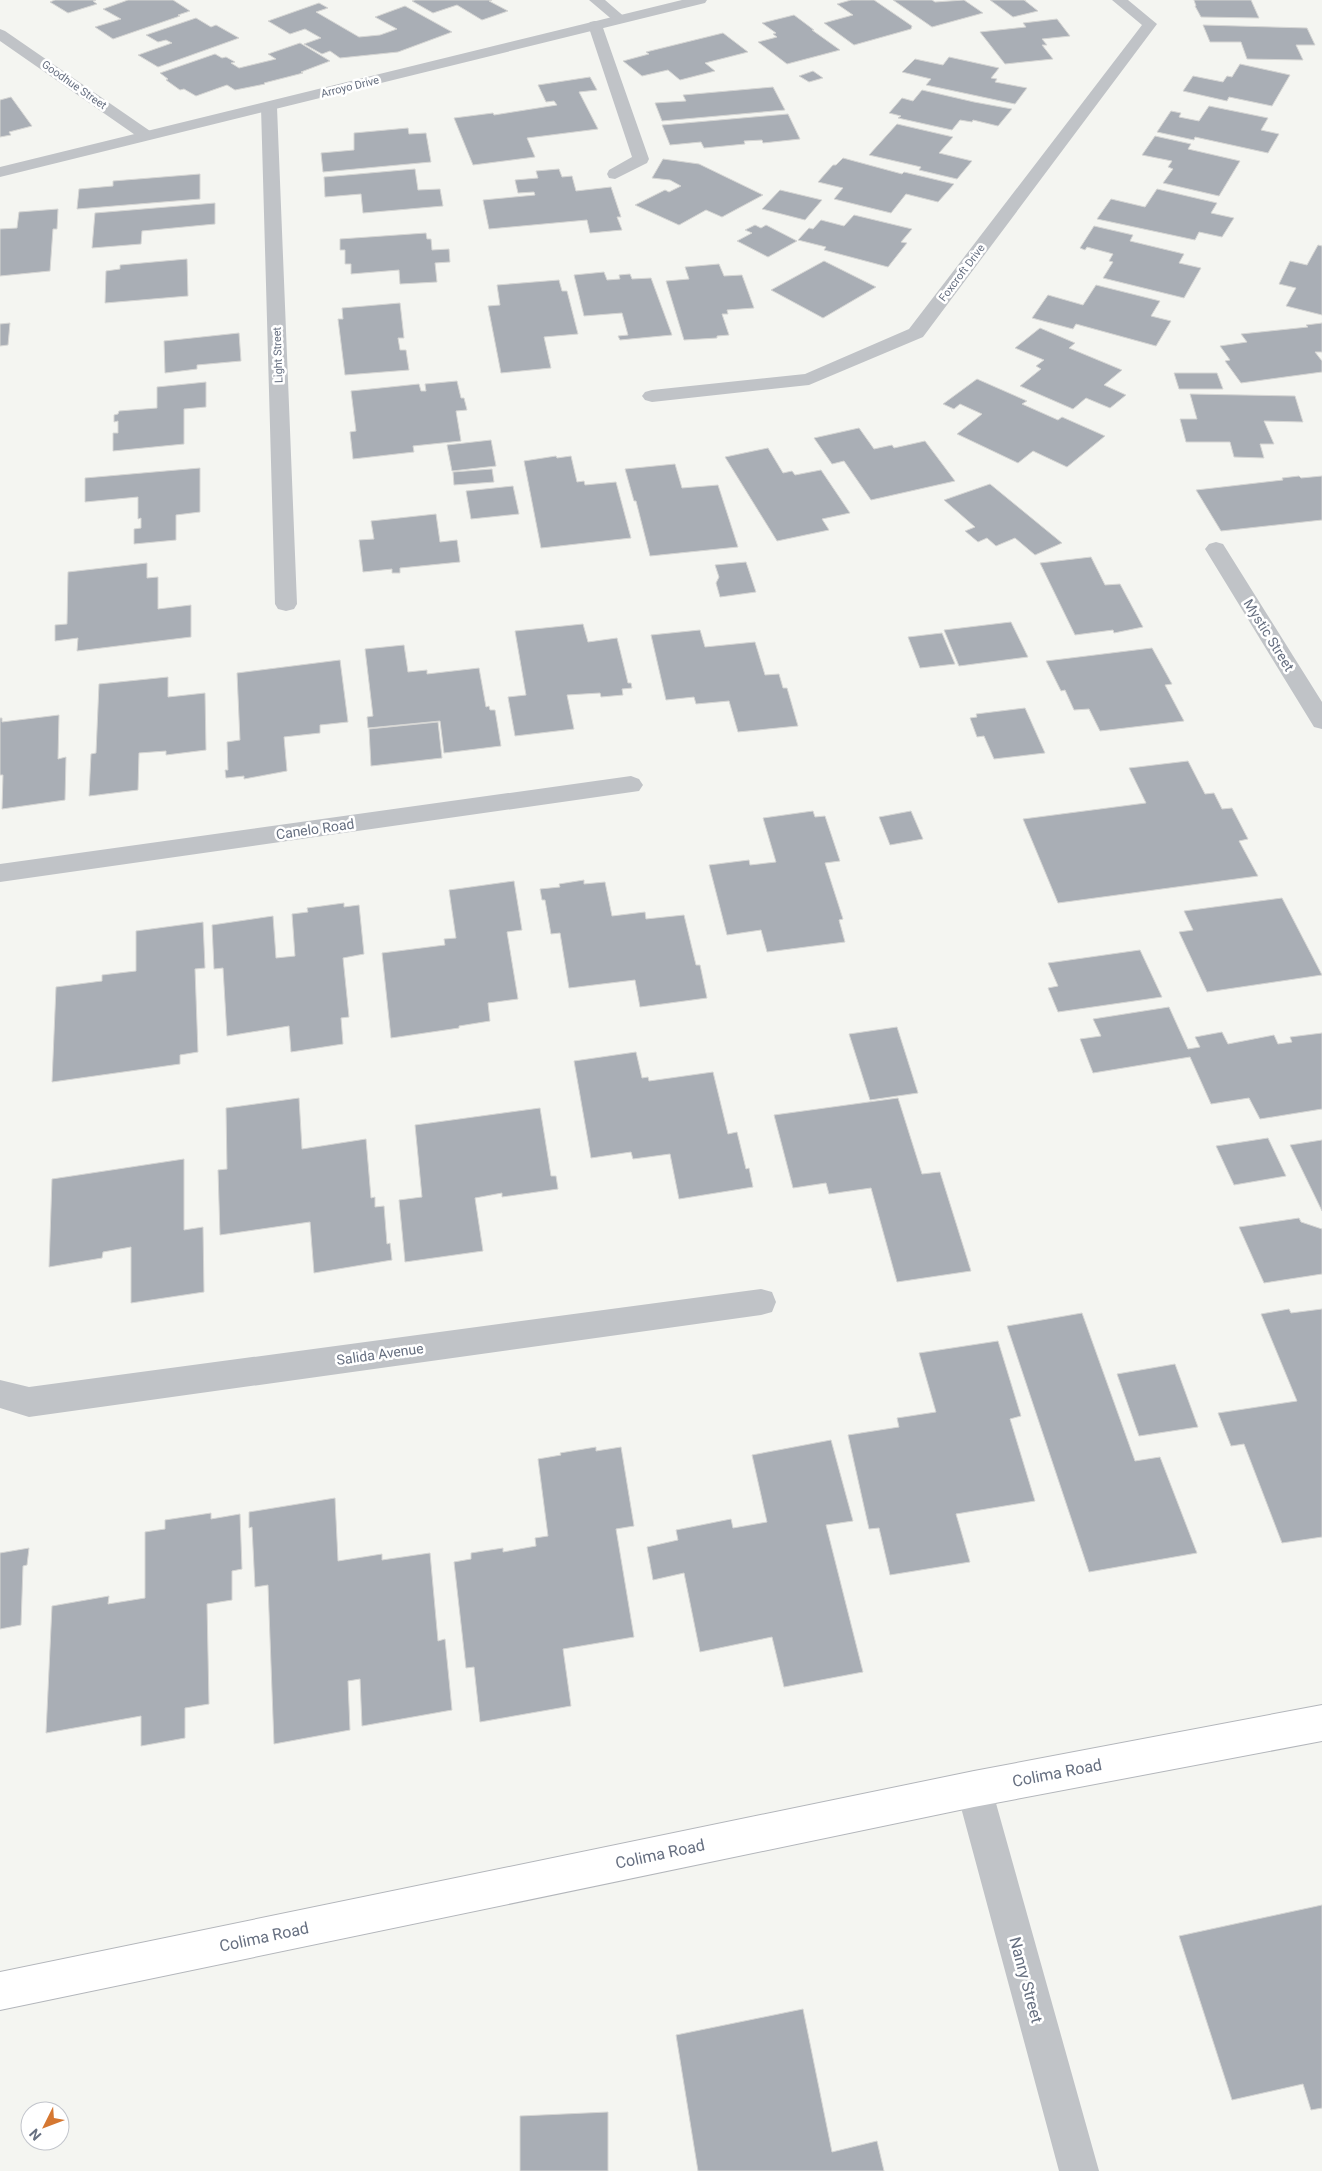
<svg xmlns="http://www.w3.org/2000/svg" width="1322" height="2171" viewBox="0 0 1322 2171" font-family="Roboto,sans-serif">
	<style>
		.building { fill: #a9aeb5; stroke: #d6d6d4 }
		.lines { fill: none; stroke-linecap: round; stroke-linejoin: round }
		.secondary-casing { stroke: #b3b6bb; stroke-width: 2 }
		.service { fill: #c0c3c7; fill-rule: evenodd }
		.minor { fill: #c0c3c7; fill-rule: evenodd }
		.tertiary { fill: #c0c3c7; fill-rule: evenodd }
		.secondary { fill: #fff; fill-rule: evenodd }
		.labels { text-anchor: middle; dominant-baseline: central; stroke-width: 5; stroke-linejoin: round; paint-order: stroke }
		.far-street-label { font-size: 11px; fill: #666f80; stroke: #fff }
		.street-label { font-size: 14px; fill: #666f80; stroke: #fff }
		.near-street-label { font-size: 16px; fill: #666f80; stroke: #fff }
	</style>
	<rect width="100%" height="100%" fill="#f4f5f1"/>
	<path class="building" d="M 55,0 L 96,0 L 93,1 L 97,4 L 68,13 L 50,2 Z
		M 128,0 L 173,0 L 190,11 L 178,15 L 180,16 L 113,39 L 95,27 L 121,19 L 103,9 Z
		M 415,0 L 492,0 L 489,1 L 508,11 L 482,20 L 457,5 L 433,13 L 412,1 Z
		M 851,0 L 874,0 L 912,26 L 911,29 L 854,45 L 824,23 L 853,15 L 837,4 Z
		M 893,0 L 932,0 L 935,2 L 964,0 L 983,13 L 932,27 Z
		M 990,0 L 1026,0 L 1024,0 L 1038,11 L 1013,17 Z
		M 1194,0 L 1251,0 L 1259,18 L 1201,17 L 1195,6 L 1196,6 Z
		M 319,3 L 328,8 L 316,12 L 359,37 L 380,35 L 397,29 L 375,17 L 405,6 L 452,32 L 398,52 L 340,58 L 330,51 L 322,54 L 304,44 L 321,38 L 305,29 L 290,34 L 268,21 Z
		M 794,15 L 814,30 L 812,30 L 840,50 L 787,64 L 758,42 L 777,37 L 773,34 L 776,33 L 762,23 Z
		M 196,18 L 211,27 L 216,25 L 239,38 L 158,67 L 138,55 L 172,43 L 166,40 L 158,42 L 146,35 Z
		M 1057,19 L 1070,36 L 1042,39 L 1047,45 L 1042,45 L 1053,59 L 1005,64 L 980,32 L 1026,27 L 1023,23 Z
		M 1203,25 L 1307,28 L 1315,45 L 1296,45 L 1303,60 L 1247,59 L 1241,42 L 1210,42 Z
		M 723,33 L 748,52 L 705,63 L 715,71 L 680,80 L 668,70 L 642,76 L 623,61 L 649,54 L 646,52 Z
		M 300,43 L 330,61 L 301,72 L 303,73 L 264,83 L 265,84 L 235,90 L 227,85 L 196,96 L 184,89 L 180,90 L 166,80 L 168,79 L 160,73 L 215,54 L 222,58 L 226,57 L 235,62 L 231,63 L 239,68 L 276,59 L 268,54 Z
		M 949,57 L 999,68 L 991,78 L 997,79 L 995,82 L 1027,88 L 1015,104 L 926,85 L 931,79 L 902,72 L 915,59 L 943,65 Z
		M 1240,64 L 1290,75 L 1272,106 L 1229,97 L 1227,101 L 1183,91 L 1193,76 L 1223,82 L 1227,76 L 1232,77 Z
		M 813,71 L 823,78 L 809,82 L 799,76 Z
		M 590,77 L 597,90 L 579,92 L 598,129 L 527,138 L 535,157 L 473,165 L 454,118 L 493,113 L 494,115 L 557,105 L 554,101 L 546,102 L 538,85 Z
		M 773,87 L 785,110 L 662,121 L 655,103 L 686,101 L 683,95 Z
		M 922,90 L 974,102 L 1012,109 L 998,126 L 973,120 L 972,122 L 960,120 L 952,130 L 898,118 L 901,116 L 889,113 L 902,98 L 913,101 Z
		M 11,97 L 32,126 L 9,132 L 11,135 L 0,137 L 0,100 Z
		M 1209,106 L 1268,118 L 1261,130 L 1279,134 L 1268,153 L 1195,137 L 1194,140 L 1157,132 L 1171,111 L 1181,113 L 1179,117 L 1199,121 Z
		M 788,114 L 800,139 L 763,143 L 762,140 L 744,141 L 745,144 L 704,148 L 701,142 L 670,145 L 662,125 Z
		M 897,124 L 953,137 L 939,153 L 972,161 L 957,179 L 919,170 L 921,167 L 869,155 Z
		M 408,128 L 409,134 L 426,133 L 431,162 L 323,172 L 321,153 L 354,150 L 354,133 Z
		M 1155,136 L 1191,144 L 1188,149 L 1240,161 L 1219,196 L 1163,183 L 1173,169 L 1168,167 L 1172,161 L 1142,155 Z
		M 843,158 L 902,174 L 904,172 L 954,184 L 938,202 L 906,194 L 891,213 L 834,199 L 843,188 L 818,182 L 833,165 L 836,165 Z
		M 663,159 L 699,164 L 763,195 L 722,217 L 706,210 L 679,225 L 635,205 L 665,190 L 669,192 L 681,186 L 670,180 L 652,178 Z
		M 415,169 L 418,190 L 440,189 L 443,206 L 363,213 L 361,194 L 325,197 L 324,177 Z
		M 559,169 L 562,177 L 572,176 L 576,191 L 611,187 L 621,217 L 617,217 L 622,230 L 590,233 L 587,220 L 489,229 L 483,200 L 535,195 L 534,192 L 518,193 L 515,180 L 538,178 L 536,171 Z
		M 200,174 L 200,199 L 77,209 L 79,189 L 113,186 L 113,181 Z
		M 1157,189 L 1217,203 L 1211,213 L 1234,218 L 1222,237 L 1199,232 L 1195,240 L 1097,219 L 1111,199 L 1145,207 Z
		M 780,190 L 822,200 L 805,220 L 762,209 Z
		M 215,203 L 215,224 L 142,231 L 141,244 L 92,248 L 95,213 Z
		M 58,209 L 57,229 L 53,229 L 50,271 L 0,276 L 0,229 L 17,228 L 19,212 Z
		M 854,215 L 912,229 L 901,242 L 907,243 L 888,267 L 824,250 L 826,247 L 798,240 L 809,228 L 813,229 L 821,220 L 844,226 Z
		M 755,225 L 761,228 L 766,225 L 797,241 L 768,257 L 737,241 L 752,233 L 745,230 Z
		M 1094,226 L 1133,235 L 1130,241 L 1184,254 L 1179,263 L 1201,268 L 1184,298 L 1103,278 L 1113,262 L 1109,261 L 1113,254 L 1087,247 L 1085,250 L 1080,248 Z
		M 426,233 L 427,239 L 431,239 L 432,250 L 449,249 L 450,262 L 435,263 L 437,282 L 400,284 L 399,270 L 351,274 L 351,264 L 345,264 L 345,250 L 340,250 L 340,239 Z
		M 1318,245 L 1322,246 L 1322,315 L 1286,306 L 1296,288 L 1279,284 L 1290,261 L 1307,265 Z
		M 187,259 L 188,296 L 105,303 L 106,271 L 120,269 L 120,265 Z
		M 824,261 L 876,287 L 823,318 L 771,290 Z
		M 719,264 L 724,276 L 742,275 L 754,308 L 727,310 L 728,314 L 722,314 L 729,335 L 717,336 L 717,338 L 684,340 L 666,281 L 689,279 L 685,267 Z
		M 604,272 L 607,280 L 620,279 L 619,275 L 630,274 L 632,279 L 651,278 L 672,335 L 620,340 L 618,336 L 628,335 L 622,313 L 584,316 L 574,275 Z
		M 559,280 L 562,291 L 567,291 L 578,334 L 544,337 L 551,368 L 501,373 L 488,306 L 500,305 L 497,285 Z
		M 1096,285 L 1160,301 L 1151,316 L 1171,321 L 1156,346 L 1076,324 L 1073,329 L 1032,318 L 1048,295 L 1083,305 Z
		M 400,303 L 404,338 L 398,338 L 400,350 L 406,350 L 409,370 L 345,375 L 338,319 L 343,319 L 342,308 Z
		M 10,323 L 8,345 L 0,346 L 0,324 Z
		M 1322,323 L 1322,352 L 1315,352 L 1322,361 L 1322,372 L 1241,383 L 1225,361 L 1230,360 L 1220,346 L 1247,342 L 1241,334 L 1308,327 L 1306,325 Z
		M 1040,328 L 1075,343 L 1069,348 L 1122,370 L 1104,385 L 1126,395 L 1110,408 L 1086,398 L 1073,409 L 1020,386 L 1041,369 L 1036,366 L 1044,360 L 1015,348 Z
		M 239,333 L 241,361 L 197,365 L 197,369 L 165,373 L 164,341 Z
		M 1174,373 L 1217,373 L 1223,389 L 1179,389 Z
		M 977,379 L 1027,401 L 1022,404 L 1058,420 L 1062,417 L 1105,436 L 1067,467 L 1033,451 L 1018,463 L 957,434 L 982,414 L 960,404 L 954,409 L 943,404 Z
		M 457,381 L 461,398 L 464,398 L 467,410 L 456,411 L 461,441 L 413,446 L 414,452 L 353,459 L 350,432 L 356,431 L 351,391 L 419,384 L 421,391 L 426,391 L 425,384 Z
		M 206,382 L 206,407 L 184,409 L 184,444 L 113,451 L 113,433 L 118,433 L 118,421 L 114,422 L 114,415 L 118,414 L 119,411 L 157,408 L 157,387 Z
		M 1190,394 L 1295,396 L 1303,422 L 1264,421 L 1274,444 L 1260,444 L 1264,458 L 1234,457 L 1230,442 L 1186,442 L 1180,419 L 1197,419 Z
		M 859,428 L 874,449 L 892,445 L 894,448 L 925,441 L 955,481 L 871,500 L 844,461 L 832,464 L 814,438 Z
		M 491,440 L 496,466 L 452,471 L 447,445 Z
		M 768,448 L 783,473 L 792,471 L 795,475 L 821,470 L 850,513 L 822,519 L 829,530 L 777,541 L 725,457 Z
		M 556,456 L 557,458 L 571,456 L 577,482 L 584,481 L 585,485 L 616,482 L 631,538 L 541,548 L 524,461 Z
		M 675,464 L 682,488 L 718,485 L 738,547 L 650,556 L 636,501 L 634,501 L 625,469 Z
		M 200,468 L 200,512 L 176,515 L 176,540 L 134,544 L 134,529 L 141,528 L 141,518 L 138,519 L 138,497 L 85,502 L 85,478 Z
		M 492,469 L 494,482 L 454,485 L 453,472 Z
		M 1299,476 L 1301,478 L 1322,476 L 1322,520 L 1221,531 L 1196,490 L 1283,480 L 1282,478 Z
		M 990,484 L 1062,543 L 1035,555 L 1015,538 L 996,546 L 987,538 L 978,542 L 965,531 L 975,527 L 944,500 Z
		M 513,486 L 519,514 L 471,519 L 466,491 Z
		M 436,514 L 440,542 L 457,540 L 460,562 L 400,568 L 400,573 L 392,573 L 392,569 L 363,572 L 359,540 L 374,539 L 371,521 Z
		M 1091,557 L 1105,585 L 1120,584 L 1143,627 L 1114,633 L 1113,630 L 1075,635 L 1040,563 Z
		M 746,562 L 756,592 L 720,597 L 716,583 L 719,577 L 715,565 Z
		M 147,563 L 147,578 L 158,577 L 158,609 L 191,605 L 191,637 L 77,651 L 78,638 L 55,641 L 55,625 L 67,624 L 68,572 Z
		M 1011,622 L 1028,657 L 959,666 L 944,630 Z
		M 583,624 L 588,642 L 617,638 L 628,683 L 631,683 L 632,688 L 622,689 L 623,695 L 601,697 L 600,693 L 567,695 L 574,729 L 515,736 L 508,697 L 526,695 L 515,631 Z
		M 700,630 L 705,647 L 755,642 L 765,675 L 779,674 L 783,688 L 787,688 L 798,726 L 738,732 L 729,701 L 696,704 L 694,697 L 666,700 L 651,635 Z
		M 942,633 L 955,664 L 920,668 L 908,637 Z
		M 404,645 L 408,672 L 427,670 L 427,674 L 479,668 L 486,707 L 489,706 L 490,710 L 495,710 L 501,746 L 444,753 L 440,721 L 368,728 L 367,717 L 373,716 L 365,649 Z
		M 1152,648 L 1172,684 L 1165,685 L 1184,721 L 1100,731 L 1089,709 L 1074,710 L 1065,690 L 1061,691 L 1046,661 Z
		M 340,660 L 348,722 L 320,725 L 320,733 L 284,737 L 287,771 L 244,779 L 244,776 L 226,778 L 225,770 L 228,770 L 227,742 L 240,740 L 237,673 Z
		M 168,677 L 168,697 L 205,693 L 206,750 L 166,755 L 166,751 L 139,753 L 138,790 L 89,796 L 91,754 L 96,753 L 99,684 Z
		M 1025,708 L 1045,753 L 994,759 L 984,736 L 977,737 L 970,718 L 977,717 L 976,714 Z
		M 59,715 L 58,759 L 66,757 L 65,800 L 2,809 L 3,775 L 0,775 L 0,718 L 2,718 L 2,722 Z
		M 438,722 L 442,758 L 371,766 L 369,729 Z
		M 1188,761 L 1205,794 L 1214,793 L 1222,809 L 1232,808 L 1248,839 L 1239,841 L 1258,876 L 1058,903 L 1023,819 L 1146,803 L 1129,768 Z
		M 813,811 L 815,817 L 825,816 L 840,861 L 825,863 L 843,919 L 839,920 L 845,942 L 767,952 L 761,930 L 727,935 L 709,865 L 749,860 L 750,865 L 776,862 L 763,818 Z
		M 911,811 L 923,839 L 890,845 L 879,817 Z
		M 584,880 L 584,884 L 605,882 L 612,916 L 645,912 L 646,919 L 684,915 L 696,965 L 700,965 L 707,998 L 640,1007 L 635,980 L 569,988 L 560,933 L 551,934 L 545,900 L 542,900 L 540,889 L 560,887 L 559,884 Z
		M 514,881 L 522,930 L 507,932 L 518,999 L 488,1003 L 490,1021 L 459,1026 L 459,1028 L 391,1038 L 382,953 L 445,945 L 444,939 L 456,938 L 449,890 Z
		M 1282,898 L 1322,975 L 1207,992 L 1179,932 L 1193,930 L 1184,911 Z
		M 344,903 L 344,907 L 359,905 L 364,954 L 343,958 L 349,1017 L 341,1018 L 343,1044 L 291,1052 L 289,1026 L 227,1036 L 223,968 L 214,969 L 212,925 L 273,916 L 276,958 L 295,956 L 292,914 L 308,912 L 307,908 Z
		M 203,922 L 205,968 L 195,969 L 198,1052 L 180,1055 L 180,1064 L 52,1082 L 56,987 L 102,981 L 102,975 L 136,971 L 136,931 Z
		M 1140,950 L 1162,997 L 1058,1012 L 1048,988 L 1058,986 L 1048,963 Z
		M 1169,1007 L 1188,1049 L 1200,1047 L 1195,1037 L 1222,1032 L 1228,1044 L 1274,1035 L 1278,1044 L 1292,1042 L 1290,1037 L 1322,1033 L 1322,1109 L 1260,1119 L 1249,1098 L 1211,1104 L 1190,1057 L 1093,1073 L 1080,1039 L 1101,1036 L 1093,1019 Z
		M 897,1027 L 918,1093 L 870,1100 L 849,1034 Z
		M 636,1052 L 642,1078 L 648,1077 L 649,1081 L 713,1072 L 728,1134 L 737,1132 L 746,1169 L 749,1168 L 753,1187 L 679,1199 L 670,1154 L 633,1159 L 631,1152 L 591,1158 L 574,1061 Z
		M 299,1098 L 302,1149 L 366,1139 L 371,1198 L 375,1197 L 375,1207 L 384,1206 L 387,1244 L 390,1243 L 392,1260 L 314,1273 L 310,1222 L 220,1235 L 218,1170 L 227,1169 L 226,1108 Z
		M 898,1098 L 922,1174 L 940,1172 L 971,1271 L 897,1282 L 871,1188 L 829,1194 L 826,1183 L 793,1188 L 774,1115 Z
		M 540,1108 L 551,1176 L 556,1176 L 558,1189 L 502,1197 L 502,1193 L 475,1198 L 483,1251 L 405,1262 L 399,1200 L 422,1197 L 415,1125 Z
		M 1268,1138 L 1286,1176 L 1234,1185 L 1216,1146 Z
		M 1322,1140 L 1322,1211 L 1290,1145 Z
		M 184,1159 L 184,1230 L 203,1227 L 204,1292 L 131,1303 L 131,1247 L 103,1252 L 102,1258 L 49,1267 L 52,1179 Z
		M 1299,1218 L 1301,1222 L 1322,1229 L 1322,1274 L 1264,1283 L 1239,1227 Z
		M 1289,1309 L 1291,1313 L 1322,1309 L 1322,1537 L 1282,1543 L 1244,1444 L 1231,1446 L 1218,1413 L 1297,1401 L 1261,1314 Z
		M 1082,1313 L 1135,1461 L 1160,1457 L 1197,1553 L 1089,1572 L 1007,1326 Z
		M 998,1341 L 1021,1416 L 1010,1419 L 1035,1501 L 956,1514 L 970,1562 L 890,1575 L 879,1528 L 869,1529 L 848,1435 L 899,1427 L 897,1418 L 936,1412 L 919,1353 Z
		M 1175,1364 L 1198,1427 L 1139,1436 L 1117,1374 Z
		M 831,1440 L 853,1521 L 826,1525 L 863,1672 L 784,1687 L 772,1637 L 700,1652 L 684,1573 L 653,1580 L 647,1547 L 678,1540 L 676,1530 L 731,1519 L 733,1528 L 767,1522 L 752,1455 Z
		M 596,1447 L 596,1451 L 621,1447 L 634,1526 L 616,1529 L 634,1637 L 563,1649 L 571,1706 L 480,1722 L 474,1667 L 466,1668 L 454,1562 L 471,1559 L 471,1553 L 503,1548 L 503,1552 L 536,1546 L 535,1538 L 548,1536 L 538,1459 L 561,1455 L 560,1453 Z
		M 335,1498 L 338,1561 L 382,1554 L 382,1560 L 430,1553 L 438,1641 L 445,1639 L 452,1710 L 362,1726 L 360,1679 L 348,1681 L 350,1730 L 274,1744 L 268,1585 L 255,1587 L 252,1527 L 249,1528 L 249,1512 Z
		M 211,1513 L 211,1519 L 240,1514 L 242,1569 L 232,1571 L 232,1600 L 207,1604 L 209,1704 L 185,1708 L 185,1738 L 141,1746 L 141,1716 L 46,1733 L 52,1606 L 109,1596 L 108,1604 L 145,1598 L 145,1532 L 165,1529 L 165,1520 Z
		M 29,1548 L 27,1565 L 23,1566 L 21,1625 L 0,1629 L 0,1553 Z
		M 1322,1905 L 1322,2108 L 1311,2110 L 1303,2084 L 1232,2100 L 1179,1936 Z
		M 803,2009 L 832,2152 L 877,2141 L 884,2171 L 698,2171 L 676,2035 Z
		M 608,2112 L 608,2171 L 520,2171 L 520,2116 Z"/>
	<g class="lines">
		<defs>
			<path id="secondary" d="M 1322,1705 L 1322,1741 L 974,1807 L 0,2010 L 0,1972 L 974,1771 Z"/>
		</defs>
		<use href="#secondary" class="secondary-casing"/>
		<path class="service" d="M 595,21 L 600,22 L 602,25 L 649,159 L 647,163 L 615,179 L 609,178 L 607,174 L 609,170 L 632,157 L 588,25 L 590,22 Z"/>
		<path class="minor" d="M 589,0 L 605,0 L 627,19 L 625,22 L 615,22 Z
			M 1112,0 L 1128,0 L 1157,24 L 923,337 L 809,385 L 652,402 L 645,400 L 642,396 L 645,392 L 652,390 L 805,374 L 909,329 L 1142,25 Z
			M 0,29 L 5,31 L 153,133 L 155,136 L 153,139 L 141,139 L 0,41 Z
			M 269,102 L 275,104 L 277,107 L 297,604 L 294,609 L 286,611 L 278,609 L 275,604 L 261,107 L 263,104 Z
			M 1216,542 L 1223,544 L 1322,702 L 1322,729 L 1314,727 L 1205,549 L 1209,544 Z
			M 631,776 L 639,779 L 643,785 L 639,791 L 0,882 L 0,864 Z
			M 761,1289 L 772,1292 L 776,1302 L 772,1312 L 761,1315 L 29,1417 L 0,1408 L 0,1380 L 29,1387 Z
			M 974,1771 L 987,1776 L 992,1789 L 1099,2171 L 1059,2171 L 956,1789 L 961,1776 Z"/>
		<path class="tertiary" d="M 682,0 L 707,0 L 705,3 L 0,177 L 0,167 Z"/>
		<use href="#secondary" class="secondary"/>
	</g>
	<g class="labels">
		<g class="far-street-label">
			<text transform="translate(74 85) rotate(35)">Goodhue Street</text>
			<text transform="translate(350 87) rotate(-14)">Arroyo Drive</text>
			<text transform="translate(962 273) rotate(-53)">Foxcroft Drive</text>
			<text transform="translate(278 355) rotate(-92)">Light Street</text>
		</g>
		<g class="street-label">
			<text transform="translate(1269 635) rotate(58)">Mystic Street</text>
			<text transform="translate(315 829) rotate(-8)">Canelo Road</text>
			<text transform="translate(380 1354) rotate(-8)">Salida Avenue</text>
		</g>
		<g class="near-street-label">
			<text transform="translate(1057 1773) rotate(-11)">Colima Road</text>
			<text transform="translate(660 1854) rotate(-12)">Colima Road</text>
			<text transform="translate(264 1937) rotate(-12)">Colima Road</text>
			<text transform="translate(1026 1980) rotate(75)">Nanry Street</text>
		</g>
	</g>
	<g transform="translate(45 2126) rotate(228)"><circle r="24" fill="#ffffff" stroke="#c2c5cc"/>
	<path d="M0-4L9 19L0 12L-9 19Z" fill="#d57731"/>
	<text y="-8" font-size="14" font-weight="bold" text-anchor="middle" fill="#666f80">N</text>
	</g>
</svg>
